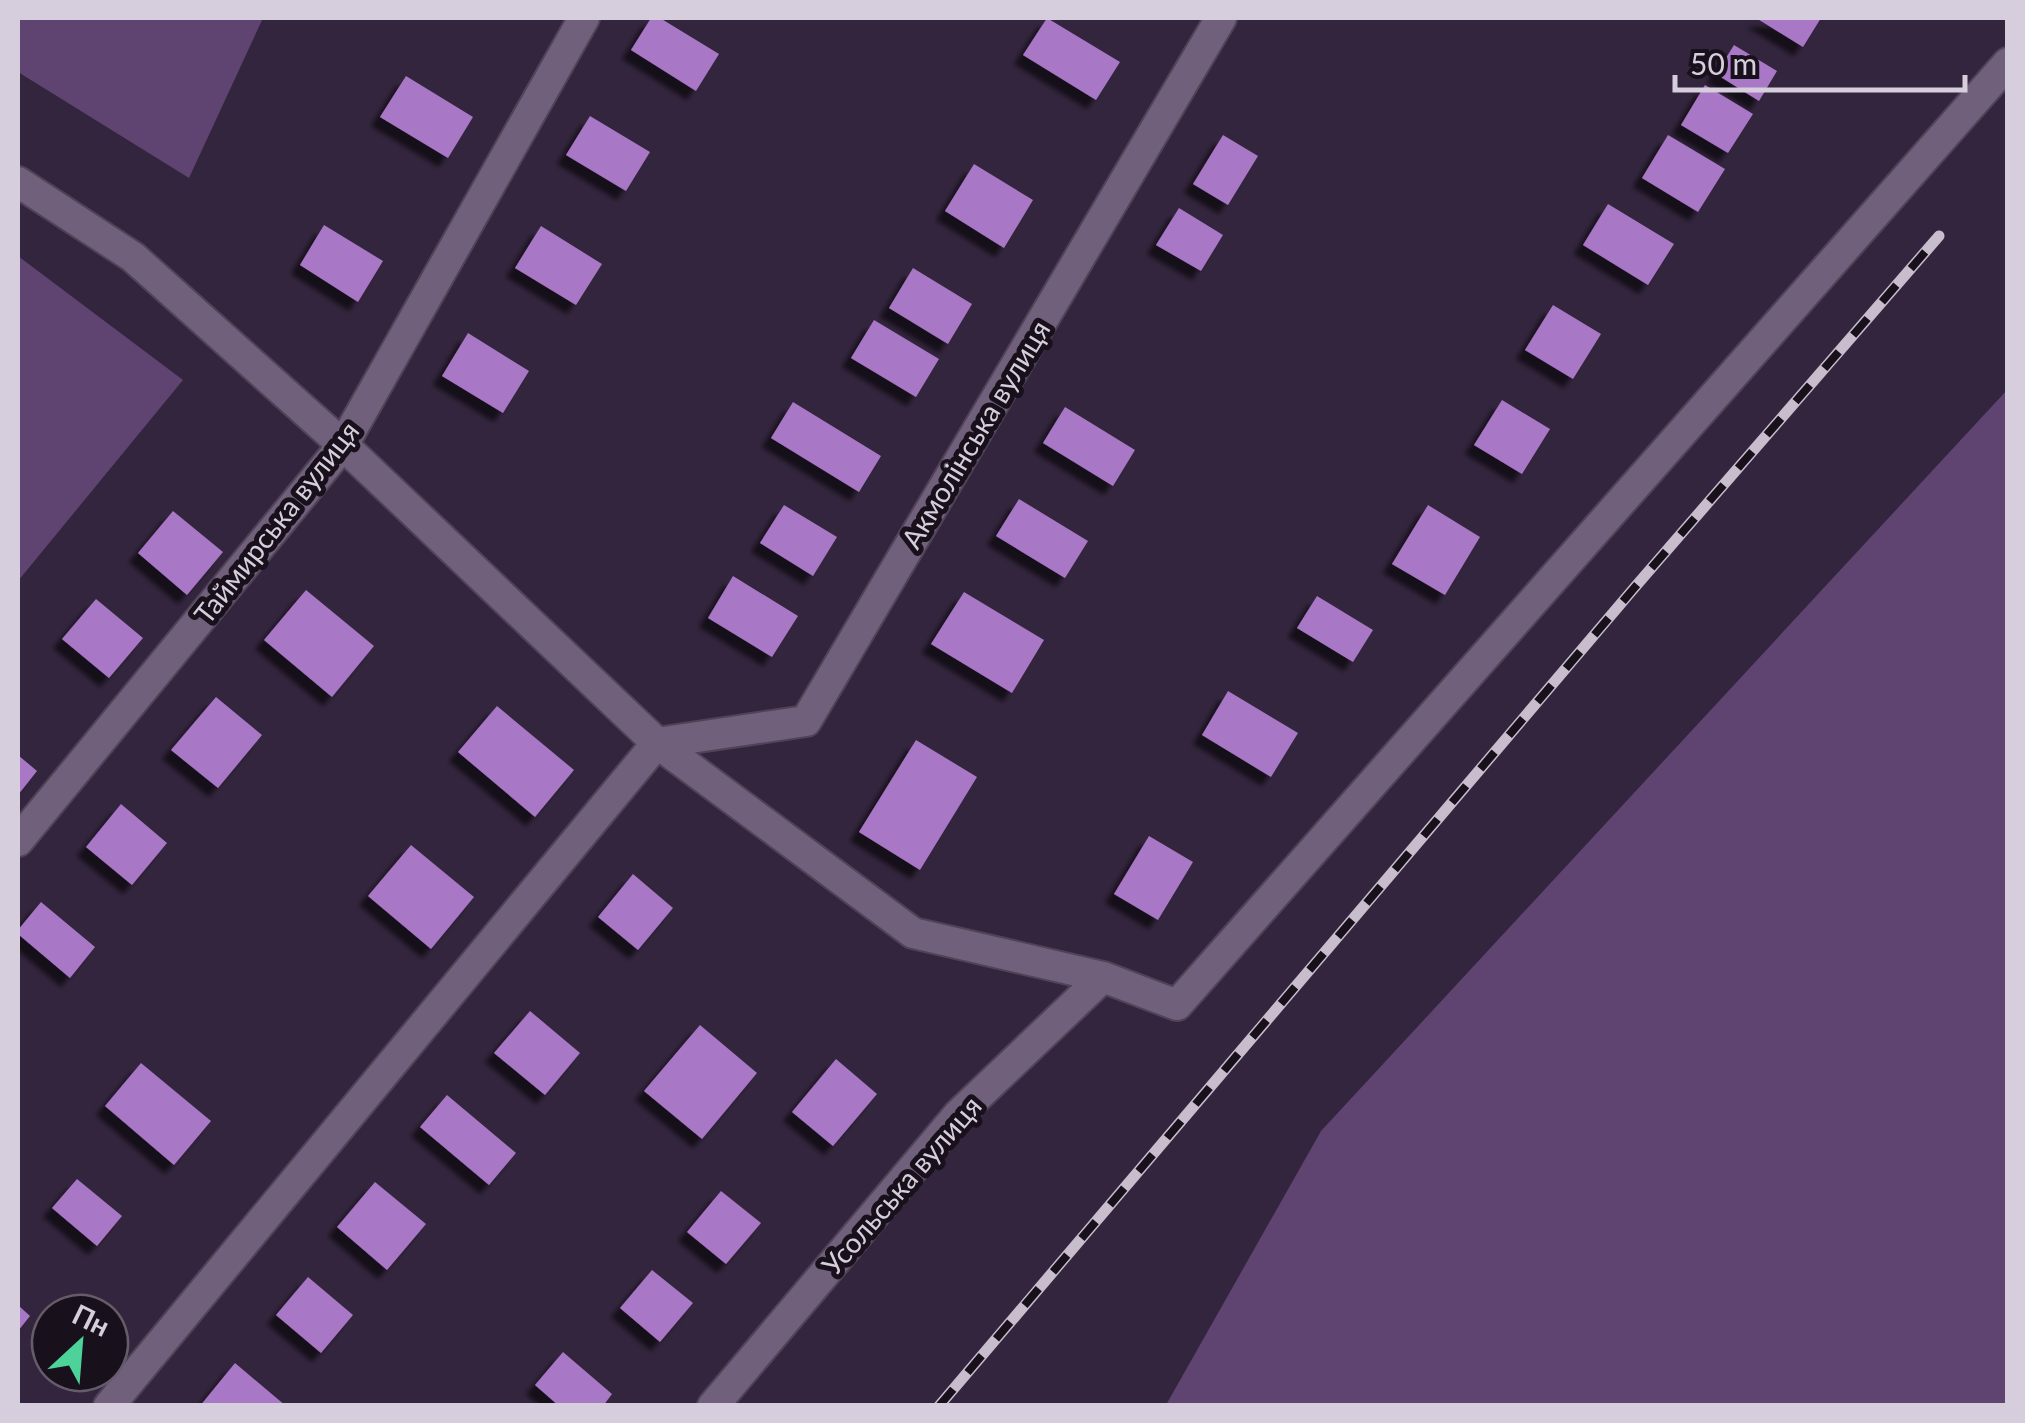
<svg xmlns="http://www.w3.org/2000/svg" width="2025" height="1423" viewBox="0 0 2025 1423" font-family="Lato,sans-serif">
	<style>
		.green { fill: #5f4370 }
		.building { fill: #a877c5; filter: url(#shadow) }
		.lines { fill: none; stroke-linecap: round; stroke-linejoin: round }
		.street-casing { stroke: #504357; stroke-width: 34 }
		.secondary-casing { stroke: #504357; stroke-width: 34 }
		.street { stroke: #71607c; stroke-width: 30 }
		.secondary { stroke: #71607c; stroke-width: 30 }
		.rail-casing { stroke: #c7bdcd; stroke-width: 11 }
		.rail { stroke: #18111c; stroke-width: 8; stroke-dasharray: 22; stroke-linecap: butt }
		.labels { text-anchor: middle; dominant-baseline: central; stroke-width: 10; stroke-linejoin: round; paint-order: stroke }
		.street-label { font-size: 28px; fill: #d7cedd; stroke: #18111c }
	</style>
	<defs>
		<filter id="shadow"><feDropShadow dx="-9" dy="9" stdDeviation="2.5" flood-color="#0009"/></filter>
	</defs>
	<rect width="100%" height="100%" fill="#33253d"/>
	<path class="green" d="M 18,18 L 263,18 L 189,178 L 18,72 Z
		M 18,256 L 183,380 L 18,581 Z
		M 2007,390 L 2007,1405 L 1166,1405 L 1321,1131 Z"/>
	<path class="building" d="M 651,18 L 660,18 L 719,54 L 696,91 L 631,50 Z
		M 1047,18 L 1120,62 L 1096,100 L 1023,55 Z
		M 1756,18 L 1821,18 L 1803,47 Z
		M 1734,45 L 1777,71 L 1759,101 L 1716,74 Z
		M 406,76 L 473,117 L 448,158 L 380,117 Z
		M 1705,85 L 1753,114 L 1728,153 L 1681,125 Z
		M 590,116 L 650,152 L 626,191 L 566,155 Z
		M 1223,135 L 1258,156 L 1228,205 L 1193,184 Z
		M 1668,135 L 1725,169 L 1698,212 L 1642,178 Z
		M 974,164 L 1033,200 L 1004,248 L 945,211 Z
		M 1608,204 L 1674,244 L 1648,285 L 1583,245 Z
		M 1179,208 L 1223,235 L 1201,271 L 1156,245 Z
		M 324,225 L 383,261 L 358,302 L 300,265 Z
		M 541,226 L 602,264 L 576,305 L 515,268 Z
		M 913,268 L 972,304 L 948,344 L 889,308 Z
		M 1553,305 L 1601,334 L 1573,379 L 1525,350 Z
		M 874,320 L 939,359 L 916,397 L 851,358 Z
		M 468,333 L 529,371 L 503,413 L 442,376 Z
		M 1502,400 L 1550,429 L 1522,474 L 1474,445 Z
		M 793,402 L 881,456 L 859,492 L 771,438 Z
		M 1065,407 L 1135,450 L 1113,486 L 1043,443 Z
		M 1019,499 L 1088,541 L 1065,578 L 996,536 Z
		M 784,505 L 837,537 L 813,576 L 760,543 Z
		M 1428,505 L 1480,537 L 1445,595 L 1392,564 Z
		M 173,511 L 223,552 L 187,595 L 138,553 Z
		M 733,576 L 798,616 L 772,657 L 708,618 Z
		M 306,590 L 374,646 L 332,697 L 264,640 Z
		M 964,592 L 1044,640 L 1012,693 L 931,644 Z
		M 1317,596 L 1373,630 L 1353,662 L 1297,628 Z
		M 96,599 L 143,638 L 109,678 L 62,639 Z
		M 1228,691 L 1298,733 L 1271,777 L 1202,735 Z
		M 216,697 L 262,735 L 218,788 L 171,750 Z
		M 497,706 L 574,770 L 535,817 L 458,752 Z
		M 916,740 L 977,777 L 920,870 L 859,832 Z
		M 18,755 L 37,771 L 18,795 Z
		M 121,804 L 167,843 L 132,885 L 86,847 Z
		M 1149,836 L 1193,862 L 1158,920 L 1114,894 Z
		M 411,845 L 474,897 L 431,949 L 368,896 Z
		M 633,874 L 673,908 L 638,950 L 598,917 Z
		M 41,902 L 95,947 L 70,978 L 18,934 L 18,930 Z
		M 530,1011 L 580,1053 L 545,1095 L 494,1053 Z
		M 700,1025 L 757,1073 L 702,1139 L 644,1091 Z
		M 836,1059 L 877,1094 L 833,1146 L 792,1112 Z
		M 141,1063 L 211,1121 L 174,1165 L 105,1106 Z
		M 447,1095 L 516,1153 L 489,1185 L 420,1127 Z
		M 77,1179 L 122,1216 L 97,1246 L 52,1208 Z
		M 375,1182 L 426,1224 L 387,1270 L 337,1227 Z
		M 721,1191 L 761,1223 L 726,1264 L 687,1232 Z
		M 652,1270 L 693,1303 L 660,1342 L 620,1308 Z
		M 308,1277 L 353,1315 L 321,1353 L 276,1315 Z
		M 18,1305 L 30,1316 L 18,1331 Z
		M 563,1352 L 612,1394 L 603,1406 L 559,1406 L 535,1385 Z
		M 235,1363 L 286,1406 L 200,1406 Z"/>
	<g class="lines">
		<defs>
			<path id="street" d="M 657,743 L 913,933 L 1103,977 L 1177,1005 L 2008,63
				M 657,743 L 806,721 L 1221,18
				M 18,841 L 343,445 L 584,18
				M 713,1406 L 959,1114 L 1103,977"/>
			<path id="secondary" d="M 18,182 L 133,257 L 343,445 L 657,743 L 109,1406"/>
		</defs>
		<use href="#street" class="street-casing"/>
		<use href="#secondary" class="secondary-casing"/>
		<use href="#street" class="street"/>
		<use href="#secondary" class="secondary"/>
		<defs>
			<path id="rail" d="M 939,1406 L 1635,587 L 1939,236"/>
		</defs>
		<use href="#rail" class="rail-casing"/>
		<use href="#rail" class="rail"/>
	</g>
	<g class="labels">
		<g class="street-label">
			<text transform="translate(975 434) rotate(-59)">Акмолiнська вулиця</text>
			<text transform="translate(276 522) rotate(-52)">Таймирська вулиця</text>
			<text transform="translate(901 1185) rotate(-49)">Усольська вулиця</text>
		</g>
	</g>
	<rect width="2025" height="1423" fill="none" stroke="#d7cedd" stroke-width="40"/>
	<g transform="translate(80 1343) rotate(26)"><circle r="48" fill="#18111c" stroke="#645d69" stroke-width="2.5"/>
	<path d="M0-8L18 38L0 25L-18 38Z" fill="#4dd39a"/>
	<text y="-15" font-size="28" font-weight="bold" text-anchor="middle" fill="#d7cedd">Пн</text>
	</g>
	<path d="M1675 75v15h290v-15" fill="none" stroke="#d7cedd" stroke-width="5"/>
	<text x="1690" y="75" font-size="30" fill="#d7cedd" stroke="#18111c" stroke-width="8" paint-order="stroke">50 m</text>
</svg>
